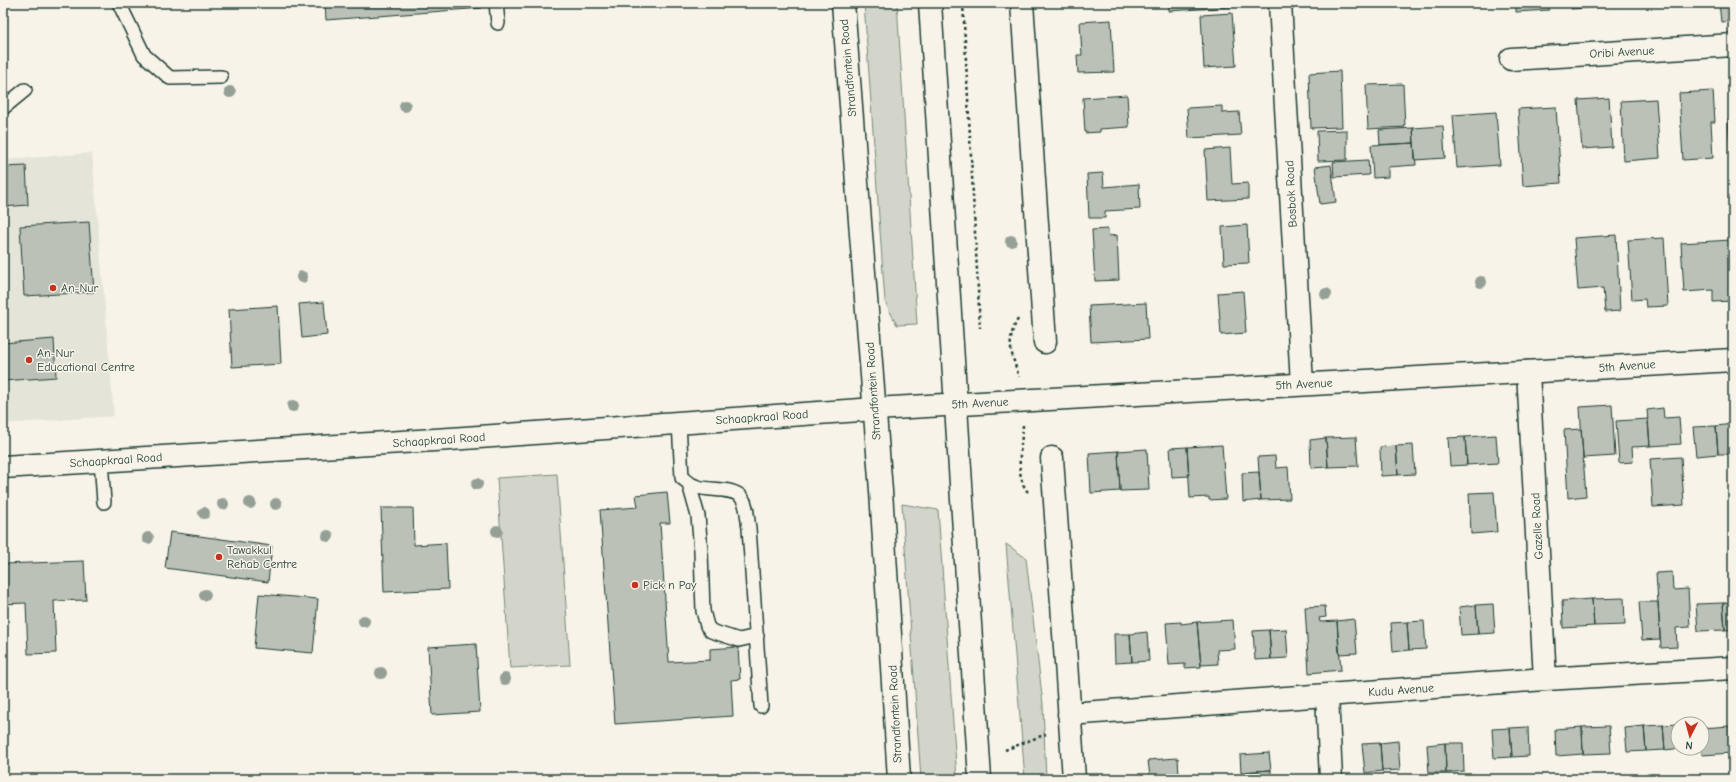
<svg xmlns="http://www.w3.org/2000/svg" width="1736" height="782" viewBox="0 0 1736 782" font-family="'Comic Neue',sans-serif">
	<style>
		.built { fill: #e5e4d9 }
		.green { fill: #d3d5ca; stroke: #79897f }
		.building { fill: #bbc1b6; stroke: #1f3d34 }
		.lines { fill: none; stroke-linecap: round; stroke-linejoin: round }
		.service-casing { stroke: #1f3d34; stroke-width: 16 }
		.minor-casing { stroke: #1f3d34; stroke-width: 25 }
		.secondary-casing { stroke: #1f3d34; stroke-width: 25 }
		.primary-casing { stroke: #1f3d34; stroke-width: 25 }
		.path { stroke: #1f3d34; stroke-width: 2.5; stroke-dasharray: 3 3; stroke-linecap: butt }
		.service { stroke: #f7f3e8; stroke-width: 13 }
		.minor { stroke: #f7f3e8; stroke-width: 22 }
		.secondary { stroke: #f7f3e8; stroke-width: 22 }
		.primary { stroke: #f7f3e8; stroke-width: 22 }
		.tree { fill: #949f96 }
		.poi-dot { fill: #c8321e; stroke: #f7f3e8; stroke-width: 1.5 }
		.labels { text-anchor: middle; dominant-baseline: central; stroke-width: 3; stroke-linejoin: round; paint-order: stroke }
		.street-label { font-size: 12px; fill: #1f3d34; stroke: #f7f3e8 }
		.poi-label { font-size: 12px; fill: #1f3d34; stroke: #f7f3e8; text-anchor: start }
	</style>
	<rect width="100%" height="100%" fill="#f7f3e8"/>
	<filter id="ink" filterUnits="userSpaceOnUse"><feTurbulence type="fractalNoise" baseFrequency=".025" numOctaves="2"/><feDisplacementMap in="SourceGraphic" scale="8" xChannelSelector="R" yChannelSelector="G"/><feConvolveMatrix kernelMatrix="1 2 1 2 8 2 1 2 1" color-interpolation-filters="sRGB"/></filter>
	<g filter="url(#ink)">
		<path class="built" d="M 92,153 L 114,416 L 3,424 L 3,160 Z"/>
		<path class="green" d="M 864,3 L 897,3 L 917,324 L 897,325 L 885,302 Z
			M 557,474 L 570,665 L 510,668 L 497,478 Z
			M 902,504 L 938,510 L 957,779 L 921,779 Z
			M 1006,544 L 1026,558 L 1043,704 L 1046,779 L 1025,779 Z"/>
		<path class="building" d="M 325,3 L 482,3 L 482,8 L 326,20 Z
			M 1169,3 L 1230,3 L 1231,7 L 1169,11 Z
			M 1516,3 L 1549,3 L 1549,10 L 1516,12 Z
			M 1571,3 L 1604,3 L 1604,7 L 1571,9 Z
			M 1614,3 L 1647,3 L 1647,4 L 1614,6 Z
			M 1719,3 L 1733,3 L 1733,21 L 1721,22 Z
			M 1232,13 L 1236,66 L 1204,68 L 1201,15 Z
			M 1111,20 L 1114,72 L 1078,73 L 1077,55 L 1082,55 L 1080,22 Z
			M 1340,71 L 1342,127 L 1311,128 L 1309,73 Z
			M 1403,84 L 1405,127 L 1368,129 L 1366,85 Z
			M 1713,91 L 1715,122 L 1711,122 L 1713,158 L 1683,160 L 1679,93 Z
			M 1127,95 L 1129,127 L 1100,129 L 1100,132 L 1085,133 L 1083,98 Z
			M 1609,98 L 1612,147 L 1582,149 L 1578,100 Z
			M 1656,99 L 1660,158 L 1624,161 L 1621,101 Z
			M 1222,106 L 1222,113 L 1239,112 L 1241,135 L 1189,138 L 1187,108 Z
			M 1556,107 L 1561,183 L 1523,186 L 1518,109 Z
			M 1496,112 L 1500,165 L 1457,168 L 1453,115 Z
			M 1728,119 L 1733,119 L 1733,181 L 1732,182 Z
			M 1443,126 L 1445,158 L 1415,160 L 1413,128 Z
			M 1413,128 L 1414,143 L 1380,145 L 1379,130 Z
			M 1347,130 L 1347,160 L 1318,161 L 1317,131 Z
			M 1414,143 L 1416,165 L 1388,167 L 1388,177 L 1373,178 L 1371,145 Z
			M 1230,148 L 1232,184 L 1248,183 L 1248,199 L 1208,201 L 1205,150 Z
			M 1368,160 L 1369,175 L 1334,177 L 1333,162 Z
			M 1331,165 L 1336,202 L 1320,204 L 1315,167 Z
			M 26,166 L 28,205 L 3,207 L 3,167 Z
			M 1103,173 L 1104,187 L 1139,184 L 1140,209 L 1105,211 L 1105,218 L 1089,218 L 1087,174 Z
			M 89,222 L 94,292 L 24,296 L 20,226 Z
			M 1247,225 L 1249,263 L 1224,264 L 1222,227 Z
			M 1108,229 L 1109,236 L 1117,235 L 1119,280 L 1095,281 L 1092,230 Z
			M 1616,235 L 1620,311 L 1605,312 L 1603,288 L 1578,290 L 1574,238 Z
			M 1664,238 L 1668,306 L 1646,307 L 1645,299 L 1632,300 L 1628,240 Z
			M 1731,240 L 1733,301 L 1713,302 L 1713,290 L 1684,292 L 1681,243 Z
			M 1243,291 L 1246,333 L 1221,335 L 1218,293 Z
			M 324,302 L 327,335 L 302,338 L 299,304 Z
			M 1146,303 L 1148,339 L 1091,342 L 1089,306 Z
			M 278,306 L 281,364 L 232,367 L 229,309 Z
			M 54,339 L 56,377 L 3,381 L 3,343 Z
			M 1612,405 L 1615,456 L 1583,458 L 1580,407 Z
			M 1663,408 L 1664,418 L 1679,417 L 1681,444 L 1650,446 L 1647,410 Z
			M 1648,419 L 1650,446 L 1632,447 L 1633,462 L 1619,463 L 1616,421 Z
			M 1733,424 L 1733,465 L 1730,465 L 1729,454 L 1718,454 L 1716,426 Z
			M 1716,426 L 1718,454 L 1696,456 L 1693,427 Z
			M 1581,429 L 1586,496 L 1568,498 L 1564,430 Z
			M 1496,435 L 1498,463 L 1467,465 L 1465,437 Z
			M 1356,437 L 1358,466 L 1328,467 L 1326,438 Z
			M 1465,437 L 1467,465 L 1450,466 L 1448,438 Z
			M 1326,438 L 1328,467 L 1311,468 L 1310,440 Z
			M 1222,445 L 1226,499 L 1209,500 L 1209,497 L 1190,498 L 1187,447 Z
			M 1413,445 L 1415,474 L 1398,475 L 1396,446 Z
			M 1396,446 L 1398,475 L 1381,476 L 1380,447 Z
			M 1187,447 L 1189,476 L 1172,477 L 1170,448 Z
			M 1147,449 L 1149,490 L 1120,491 L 1118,451 Z
			M 1118,451 L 1120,491 L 1091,493 L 1089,453 Z
			M 1275,456 L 1276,468 L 1288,467 L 1290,499 L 1261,500 L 1258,457 Z
			M 1681,457 L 1684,505 L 1653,507 L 1650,459 Z
			M 1259,472 L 1261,500 L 1243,502 L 1242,473 Z
			M 667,492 L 670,523 L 660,523 L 669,662 L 710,660 L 710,649 L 738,647 L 740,679 L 731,680 L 733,716 L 615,724 L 600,510 L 638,507 L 636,495 Z
			M 1494,492 L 1497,532 L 1471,534 L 1469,493 Z
			M 381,508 L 413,508 L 414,545 L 446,543 L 448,589 L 384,592 Z
			M 170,532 L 272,546 L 268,582 L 165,568 Z
			M 84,561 L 86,600 L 54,601 L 56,653 L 28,654 L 26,603 L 3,604 L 3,564 Z
			M 1672,572 L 1673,590 L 1688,589 L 1690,627 L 1676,628 L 1677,647 L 1661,648 L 1656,573 Z
			M 259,594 L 318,599 L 313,653 L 254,648 Z
			M 1624,598 L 1625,625 L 1594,626 L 1592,599 Z
			M 1592,599 L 1594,626 L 1563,628 L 1562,601 Z
			M 1639,602 L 1658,602 L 1660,639 L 1642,640 Z
			M 1733,602 L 1733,629 L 1725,630 L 1723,603 Z
			M 1723,603 L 1725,630 L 1698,631 L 1696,604 Z
			M 1493,604 L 1495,633 L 1478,634 L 1476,605 Z
			M 1476,605 L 1478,634 L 1461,635 L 1459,607 Z
			M 1325,606 L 1326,617 L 1319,618 L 1320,622 L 1337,621 L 1341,670 L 1309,673 L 1305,607 Z
			M 1354,619 L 1357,653 L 1339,654 L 1337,621 Z
			M 1233,620 L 1235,649 L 1217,650 L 1218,664 L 1201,665 L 1197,622 Z
			M 1424,621 L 1426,649 L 1409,650 L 1407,622 Z
			M 1181,622 L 1181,624 L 1197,622 L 1201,667 L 1185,668 L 1185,664 L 1169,665 L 1166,623 Z
			M 1407,622 L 1409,650 L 1393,652 L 1391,623 Z
			M 1286,629 L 1288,658 L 1271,659 L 1269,630 Z
			M 1269,630 L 1271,659 L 1255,660 L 1253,631 Z
			M 1147,632 L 1149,661 L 1132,662 L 1130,634 Z
			M 1114,634 L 1130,634 L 1132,662 L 1115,663 Z
			M 476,644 L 480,712 L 432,715 L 428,647 Z
			M 1678,724 L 1678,748 L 1683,748 L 1665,750 L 1663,725 Z
			M 1663,725 L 1665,750 L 1646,751 L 1644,726 Z
			M 1609,726 L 1611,753 L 1583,754 L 1582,727 Z
			M 1644,726 L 1646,751 L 1627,752 L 1625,728 Z
			M 1730,726 L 1733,726 L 1733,753 L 1732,753 Z
			M 1730,726 L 1732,753 L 1702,755 L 1702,728 Z
			M 1528,727 L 1529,756 L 1512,757 L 1510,728 Z
			M 1582,727 L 1583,754 L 1556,756 L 1555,729 Z
			M 1510,728 L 1512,757 L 1494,758 L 1492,729 Z
			M 1398,741 L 1400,770 L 1382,771 L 1380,743 Z
			M 1380,743 L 1382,771 L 1365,773 L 1362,744 Z
			M 1445,743 L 1446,773 L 1429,773 L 1427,745 Z
			M 1445,743 L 1463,743 L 1464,771 L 1446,773 Z
			M 1269,753 L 1271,770 L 1241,772 L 1240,755 Z
			M 1178,758 L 1179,775 L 1150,777 L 1148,760 Z
			M 1271,770 L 1271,779 L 1242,779 L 1241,772 Z
			M 1179,775 L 1179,779 L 1150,779 L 1150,777 Z"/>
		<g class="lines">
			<defs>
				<path id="service" d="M 119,3 L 144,55 L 170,78 L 221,77
					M 496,3 L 498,23
					M 3,108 L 25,90
					M 679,423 L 682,478 C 687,482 691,485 698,487 C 710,491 734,487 742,498 C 748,506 747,519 749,528 L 761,706
					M 101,461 L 104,502
					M 689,484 L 698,516 L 701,551 L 703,611 L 707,626 L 711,631 L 739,640 L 757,636"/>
				<path id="minor" d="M 1022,3 L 1045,342
					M 1280,3 L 1302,384
					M 1511,59 L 1733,45
					M 1528,372 L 1545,679
					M 1052,458 L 1074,779
					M 3,467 L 450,439 L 875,409
					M 1327,695 L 1331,779
					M 1069,714 L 1545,679 L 1733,668"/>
				<path id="secondary" d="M 875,409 L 1733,360"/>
				<path id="primary" d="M 843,3 L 881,491 L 899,779
					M 930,3 L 980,779"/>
			</defs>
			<use href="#service" class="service-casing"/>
			<use href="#minor" class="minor-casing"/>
			<use href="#secondary" class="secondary-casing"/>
			<use href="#primary" class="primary-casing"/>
			<path class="path" d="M 963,3 L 980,328
				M 1018,319 C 1005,342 1012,354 1019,377
				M 1023,425 C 1022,445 1013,479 1030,494
				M 1005,750 L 1046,734"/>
			<use href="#service" class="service"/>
			<use href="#minor" class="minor"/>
			<use href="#secondary" class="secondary"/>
			<use href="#primary" class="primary"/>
		</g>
		<g class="tree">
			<circle cx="230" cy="92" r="6"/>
			<circle cx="405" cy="106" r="6"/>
			<circle cx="1011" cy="241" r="6"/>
			<circle cx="302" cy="277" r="6"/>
			<circle cx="1481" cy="282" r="6"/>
			<circle cx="1326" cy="294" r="6"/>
			<circle cx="293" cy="406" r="6"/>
			<circle cx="477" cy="484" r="6"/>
			<circle cx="250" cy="503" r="6"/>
			<circle cx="223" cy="504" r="6"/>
			<circle cx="276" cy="504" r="6"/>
			<circle cx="204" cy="513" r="6"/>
			<circle cx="497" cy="531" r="6"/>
			<circle cx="328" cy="536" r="6"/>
			<circle cx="148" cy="538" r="6"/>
			<circle cx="205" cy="595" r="6"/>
			<circle cx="364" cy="621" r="6"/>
			<circle cx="381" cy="673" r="6"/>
			<circle cx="505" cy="679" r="6"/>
		</g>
	</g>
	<g class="poi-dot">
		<circle cx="53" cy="288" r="4"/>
		<circle cx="29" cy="360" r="4"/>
		<circle cx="219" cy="557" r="4"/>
		<circle cx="635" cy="585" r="4"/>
	</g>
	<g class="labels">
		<g class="street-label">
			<text transform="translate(1622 52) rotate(-3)">Oribi Avenue</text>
			<text transform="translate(848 68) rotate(-95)">Strandfontein Road</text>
			<text transform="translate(1291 194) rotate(-93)">Bosbok Road</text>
			<text transform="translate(1627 366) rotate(-4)">5th Avenue</text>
			<text transform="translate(1304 384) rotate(-3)">5th Avenue</text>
			<text transform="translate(873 391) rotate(-94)">Strandfontein Road</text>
			<text transform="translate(980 403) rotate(-3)">5th Avenue</text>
			<text transform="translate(762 417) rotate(-4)">Schaapkraal Road</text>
			<text transform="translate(439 440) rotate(-4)">Schaapkraal Road</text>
			<text transform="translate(116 460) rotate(-4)">Schaapkraal Road</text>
			<text transform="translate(1537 526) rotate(-93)">Gazelle Road</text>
			<text transform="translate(1401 690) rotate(-4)">Kudu Avenue</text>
			<text transform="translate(895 714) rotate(-93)">Strandfontein Road</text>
		</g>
		<g class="poi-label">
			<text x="61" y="288">An-Nur</text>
			<text x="37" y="353">An-Nur<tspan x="37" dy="14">Educational Centre</tspan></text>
			<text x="227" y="550">Tawakkul<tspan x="227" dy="14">Rehab Centre</tspan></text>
			<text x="643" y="585">Pick n Pay</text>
		</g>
	</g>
	<rect width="1736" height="782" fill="none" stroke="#f7f3e8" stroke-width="16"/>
	<rect x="8" y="8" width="1720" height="766" fill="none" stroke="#1f3d34" stroke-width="1.5" filter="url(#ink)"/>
	<g transform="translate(1690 736) rotate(186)"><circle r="19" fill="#f7f3e8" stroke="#a1aaa0"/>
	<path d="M0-3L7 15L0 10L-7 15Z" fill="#c8321e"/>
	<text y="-6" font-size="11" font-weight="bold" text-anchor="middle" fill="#1f3d34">N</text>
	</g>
</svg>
